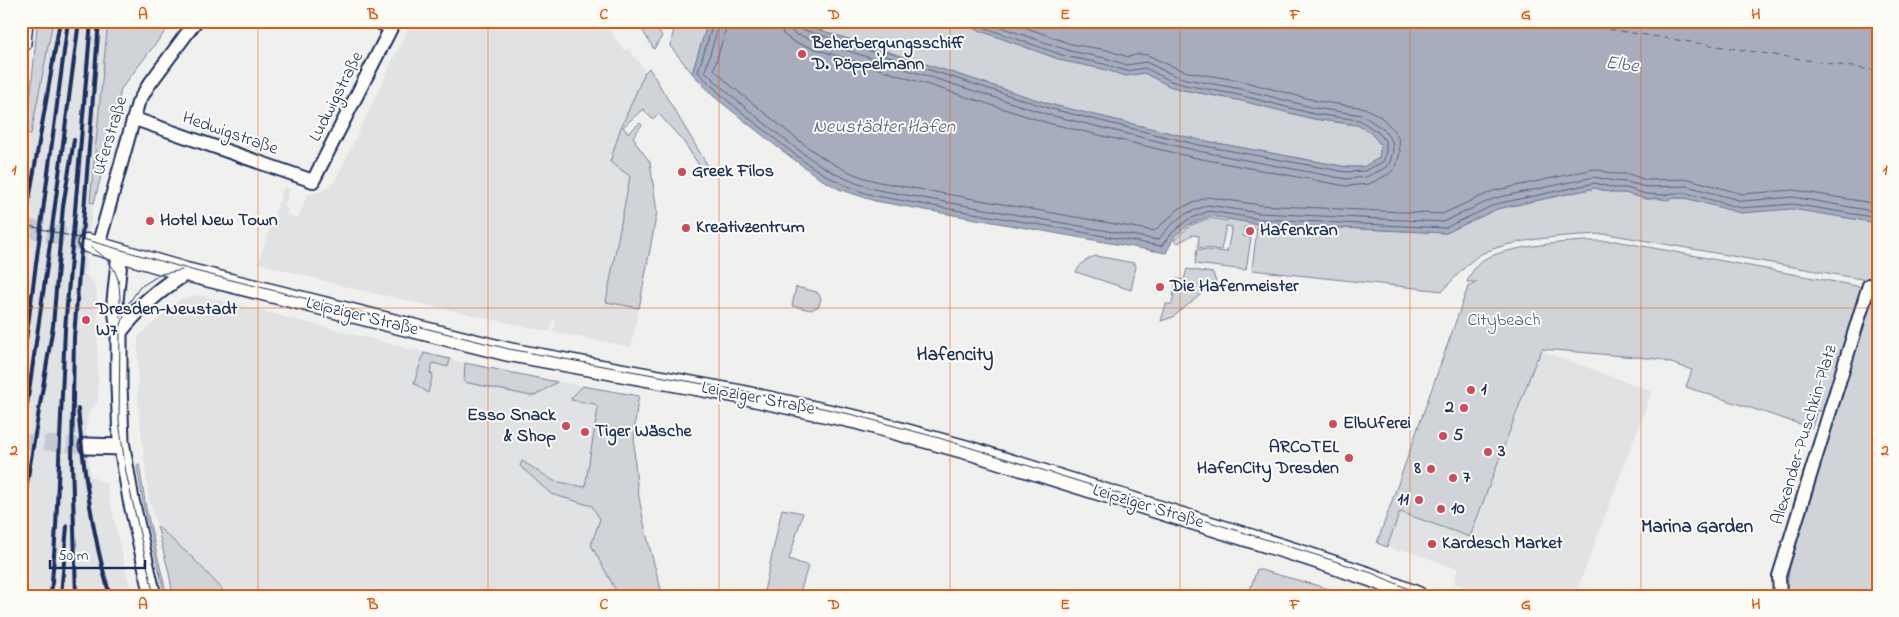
<svg xmlns="http://www.w3.org/2000/svg" width="1899" height="617" viewBox="0 0 1899 617" font-family="'Indie Flower',sans-serif">
	<style>
		.built { fill: #e0e2e3 }
		.green { fill: #d0d3d8; stroke: #76819b }
		.water { fill: #a7adbd; stroke: #6f7b97 }
		.lines { fill: none; stroke-linecap: round; stroke-linejoin: round }
		.shore { stroke: #536184; stroke-width: 1 }
		.ferry { stroke: #4c5b7f; stroke-width: 1; stroke-dasharray: 6 5; stroke-linecap: butt }
		.tertiary-tunnel { stroke: #c5c9d1; stroke-width: 15; stroke-dasharray: 15 8; stroke-linecap: butt }
		.secondary-tunnel { stroke: #c5c9d1; stroke-width: 18; stroke-dasharray: 18 9; stroke-linecap: butt }
		.minor-casing { stroke: #1b2f5e; stroke-width: 16 }
		.tertiary-casing { stroke: #1b2f5e; stroke-width: 19 }
		.secondary-casing { stroke: #1b2f5e; stroke-width: 21 }
		.primary-casing { stroke: #1b2f5e; stroke-width: 22 }
		.minor { stroke: #fdfcf7; stroke-width: 12 }
		.tertiary { stroke: #fdfcf7; stroke-width: 15 }
		.secondary { stroke: #fdfcf7; stroke-width: 18 }
		.primary { stroke: #fdfcf7; stroke-width: 19 }
		.tram { stroke: #1b2f5e; stroke-width: 1 }
		.rail { stroke: #1b2f5e; stroke-width: 4 }
		.grid { fill: none; stroke: #e8590c; stroke-width: 1; stroke-opacity: 0.55 }
		.poi-dot { fill: #d1495b; stroke: #fdfcf7; stroke-width: 2 }
		.labels { text-anchor: middle; dominant-baseline: central; stroke-width: 4; stroke-linejoin: round; paint-order: stroke }
		.poi-label { font-size: 18px; font-weight: bold; fill: #1b2f5e; stroke: #fdfcf7; text-anchor: start }
		.street-label { font-size: 18px; fill: #1b2f5e; stroke: #fdfcf7 }
		.park-label { font-size: 18px; fill: #48587c; stroke: #fdfcf7 }
		.water-label { font-size: 19px; font-style: italic; fill: #4c5b7f; stroke: #fdfcf7 }
		.neighbourhood-label { font-size: 19px; font-weight: bold; fill: #1b2f5e; stroke: #fdfcf7 }
		.neatline { fill: none; stroke: #e8590c; stroke-width: 2 }
		.grid-label { font-size: 16px; text-anchor: middle; font-weight: bold; fill: #e8590c }
	</style>
	<rect width="100%" height="100%" fill="#f0f0ee"/>
	<filter id="ink" filterUnits="userSpaceOnUse"><feTurbulence type="fractalNoise" baseFrequency=".02" numOctaves="2"/><feDisplacementMap in="SourceGraphic" scale="10" xChannelSelector="R" yChannelSelector="G"/><feConvolveMatrix kernelMatrix="1 2 1 2 8 2 1 2 1" color-interpolation-filters="sRGB"/></filter>
	<g filter="url(#ink)">
		<path class="built" d="M 53,21 L 108,21 L 90,202 L 94,203 L 87,240 L 85,275 L 95,284 L 97,293 L 98,401 L 89,412 L 86,428 L 90,475 L 101,482 L 107,484 L 111,507 L 132,596 L 21,596 L 21,203 L 27,134 L 31,134 Z
			M 412,21 L 603,21 L 624,50 L 628,49 L 640,63 L 645,72 L 620,130 L 650,162 L 657,212 L 649,260 L 631,347 L 553,332 L 556,320 L 553,319 L 549,332 L 347,287 L 258,263 L 284,187 L 290,189 L 284,206 L 288,209 L 286,214 L 298,218 L 307,195 L 323,191 L 335,181 Z
			M 199,295 L 465,363 L 571,384 L 639,396 L 636,409 L 634,448 L 639,505 L 663,596 L 223,596 L 222,589 L 192,557 L 157,526 L 149,500 L 138,403 L 138,337 L 178,301 L 184,298 Z
			M 1541,351 L 1652,391 L 1575,596 L 1489,596 L 1454,583 L 1458,569 L 1402,549 L 1400,552 L 1387,547 L 1400,512 L 1470,537 L 1537,358 L 1539,358 Z"/>
		<path class="green" d="M 34,21 L 53,21 L 31,134 L 27,134 L 37,27 L 34,24 Z
			M 108,21 L 173,21 L 121,89 L 114,125 L 94,203 L 90,202 Z
			M 647,21 L 651,21 L 662,36 L 654,49 L 639,25 Z
			M 676,21 L 711,21 L 707,25 L 692,73 L 670,46 Z
			M 792,21 L 953,21 L 1064,61 L 1103,69 L 1126,76 L 1144,73 L 1169,86 L 1183,90 L 1238,100 L 1314,119 L 1357,125 L 1370,132 L 1381,145 L 1379,158 L 1363,167 L 1347,167 L 1200,140 L 1053,105 Z
			M 649,68 L 708,166 L 701,168 L 683,141 L 659,114 L 652,119 L 643,109 L 623,127 L 628,133 L 640,123 L 642,125 L 633,137 L 636,141 L 635,142 L 650,162 L 657,212 L 639,308 L 606,302 L 630,176 L 610,162 L 620,130 L 645,72 Z
			M 1595,188 L 1614,193 L 1625,193 L 1646,199 L 1685,198 L 1741,213 L 1792,208 L 1878,223 L 1878,282 L 1608,234 C 1574,235 1507,238 1478,256 C 1471,260 1448,284 1443,291 L 1252,270 L 1257,228 L 1244,227 L 1243,236 L 1251,238 L 1246,270 L 1195,264 L 1197,249 L 1227,252 L 1232,227 L 1226,226 L 1221,250 L 1198,247 L 1199,236 L 1192,235 L 1178,243 L 1174,240 L 1191,225 L 1210,218 L 1227,221 L 1228,219 L 1258,224 L 1446,233 L 1497,209 Z
			M 1587,241 L 1616,241 L 1878,290 L 1878,596 L 1785,596 L 1790,566 L 1863,324 L 1825,413 L 1817,410 L 1812,428 L 1686,387 L 1692,370 L 1659,359 L 1542,349 L 1538,359 L 1537,358 L 1470,537 L 1400,512 L 1387,547 L 1377,543 L 1468,287 L 1477,282 L 1467,282 C 1471,273 1475,266 1483,260 C 1504,247 1561,242 1587,241 Z
			M 1096,256 L 1134,263 L 1136,267 L 1131,290 L 1076,272 C 1080,264 1087,258 1096,256 Z
			M 1187,269 L 1213,273 L 1216,282 L 1173,317 L 1161,321 L 1166,304 L 1172,304 L 1176,279 L 1184,280 Z
			M 796,287 L 817,292 L 821,298 L 819,306 L 811,310 L 792,306 Z
			M 424,353 L 450,359 L 448,367 L 433,363 L 430,373 L 433,374 L 428,393 L 414,383 Z
			M 465,363 L 557,382 L 536,395 L 531,396 L 464,382 Z
			M 583,386 L 639,396 C 625,463 645,532 663,596 L 619,596 L 591,545 L 600,519 L 592,506 L 551,494 L 520,466 L 522,461 L 554,481 L 585,487 L 598,408 L 595,404 L 571,400 L 572,397 Z
			M 139,464 L 146,508 L 167,596 L 165,596 L 144,508 L 137,467 Z
			M 782,509 L 803,513 L 789,559 L 808,566 L 799,596 L 763,596 Z
			M 157,526 L 192,557 L 222,589 L 223,596 L 173,596 L 169,573 Z
			M 1257,569 L 1355,596 L 1248,596 Z"/>
		<path class="water" d="M 711,21 L 792,21 L 1053,105 L 1200,140 L 1347,167 L 1363,167 L 1379,158 L 1381,145 L 1370,132 L 1357,125 L 1314,119 L 1238,100 L 1183,90 L 1169,86 L 1144,73 L 1126,76 L 1103,69 L 1064,61 L 953,21 L 1878,21 L 1878,223 L 1792,209 L 1741,213 L 1685,198 L 1672,198 L 1667,200 L 1657,198 L 1647,199 L 1625,193 L 1614,193 L 1595,188 L 1497,209 L 1446,233 L 1258,224 L 1210,216 L 1190,224 L 1175,236 L 1166,253 L 875,201 L 839,189 L 819,178 L 776,146 L 712,95 L 692,73 L 707,25 Z"/>
		<g class="lines">
			<path class="shore" d="M 714,21 L 698,72 C 718,93 739,111 762,128 C 798,158 830,184 876,196 L 1161,246 L 1172,233 L 1187,220 L 1209,211 L 1259,219 L 1445,228 L 1496,204 L 1595,183 L 1614,188 L 1626,188 L 1646,194 L 1665,195 L 1672,193 L 1686,193 L 1741,208 L 1793,204 L 1878,218
				M 720,21 L 705,71 C 723,90 743,105 763,122 C 799,151 831,178 878,190 L 1158,240 L 1168,228 L 1183,215 L 1208,205 L 1259,213 L 1443,222 L 1495,198 L 1594,177 L 1614,181 L 1627,182 L 1646,187 L 1687,186 L 1742,201 L 1793,197 L 1878,212
				M 728,21 L 714,69 C 729,86 748,99 766,114 C 802,143 833,171 879,182 L 1154,231 L 1180,208 L 1207,197 L 1260,205 L 1442,214 L 1493,191 L 1594,169 L 1615,174 L 1629,174 L 1646,180 L 1689,179 L 1742,194 L 1793,190 L 1878,204
				M 780,21 L 783,34 L 794,42 L 1048,123 L 1196,158 L 1346,186 L 1369,184 L 1389,174 L 1396,167 L 1400,153 L 1399,140 L 1393,129 L 1381,117 L 1365,108 L 1317,101 L 1242,81 L 1188,72 L 1176,68 L 1147,55 L 1139,54 L 1128,57 L 1107,50 L 1071,44 L 1008,21
				M 787,21 L 789,29 L 795,34 L 1050,115 L 1198,151 L 1346,179 L 1366,177 L 1385,168 L 1390,162 L 1393,151 L 1392,141 L 1383,129 L 1362,115 L 1315,108 L 1241,89 L 1186,79 L 1173,75 L 1146,62 L 1127,65 L 1105,58 L 1070,51 L 983,21
				M 793,21 L 794,26 L 798,28 L 1052,109 L 1199,145 L 1346,172 L 1364,171 L 1381,163 L 1384,160 L 1386,150 L 1386,142 L 1379,133 L 1359,120 L 1314,114 L 1239,95 L 1185,85 L 1171,81 L 1145,68 L 1126,71 L 1104,64 L 1065,56 L 966,21"/>
			<path class="ferry" d="M 1555,21 L 1878,71"/>
			<path class="tertiary-tunnel" d="M 21,441 L 87,446"/>
			<path class="secondary-tunnel" d="M 21,226 L 87,243"/>
			<defs>
				<path id="minor" d="M 135,119 L 313,181 L 391,28 L 376,21
					M 98,246 L 138,103 L 148,86 L 196,21
					M 1780,596 L 1779,576 L 1869,285"/>
				<path id="tertiary" d="M 120,252 L 115,301 L 119,332 L 119,385 L 121,441 L 131,500 L 153,596
					M 119,332 C 138,307 160,289 186,272
					M 87,446 L 122,447"/>
				<path id="secondary" d="M 87,243 L 186,272 L 509,352 L 739,394 L 858,420 L 971,451 L 1307,556 L 1370,577 L 1418,596"/>
				<path id="primary" d="M 21,43 L 23,21"/>
			</defs>
			<use href="#minor" class="minor-casing"/>
			<use href="#tertiary" class="tertiary-casing"/>
			<use href="#secondary" class="secondary-casing"/>
			<use href="#primary" class="primary-casing"/>
			<use href="#minor" class="minor"/>
			<use href="#tertiary" class="tertiary"/>
			<use href="#secondary" class="secondary"/>
			<use href="#primary" class="primary"/>
			<path class="tram" d="M 21,224 L 87,240 L 195,271 L 509,349 L 759,394 L 854,415 L 939,438 L 1313,554 L 1372,573 L 1425,596
				M 91,247 C 122,268 120,282 120,318
				M 154,596 L 126,473 L 119,421 L 120,328 L 128,304 L 140,287 L 161,274 L 182,270"/>
			<path class="rail" d="M 21,246 L 60,21
				M 21,378 L 68,21
				M 78,409 C 84,472 92,534 110,596
				M 21,446 L 48,259 L 79,21
				M 21,559 L 27,483 L 53,326 L 63,206 L 74,140
				M 51,596 L 56,527 L 65,329 L 91,21
				M 61,596 L 67,526
				M 76,596 L 72,461 L 74,337 L 99,21"/>
		</g>
	</g>
	<path class="grid" d="M 258,21 L 258,596M 488,21 L 488,596M 719,21 L 719,596M 950,21 L 950,596M 1180,21 L 1180,596M 1410,21 L 1410,596M 1641,21 L 1641,596M 21,308 L 1878,308"/>
	<g class="poi-dot">
		<circle cx="802" cy="54" r="5"/>
		<circle cx="682" cy="172" r="5"/>
		<circle cx="150" cy="221" r="5"/>
		<circle cx="686" cy="228" r="5"/>
		<circle cx="1250" cy="231" r="5"/>
		<circle cx="1160" cy="287" r="5"/>
		<circle cx="86" cy="320" r="5"/>
		<circle cx="1471" cy="390" r="5"/>
		<circle cx="1464" cy="408" r="5"/>
		<circle cx="1333" cy="424" r="5"/>
		<circle cx="566" cy="426" r="5"/>
		<circle cx="585" cy="432" r="5"/>
		<circle cx="1443" cy="436" r="5"/>
		<circle cx="1488" cy="452" r="5"/>
		<circle cx="1349" cy="458" r="5"/>
		<circle cx="1431" cy="469" r="5"/>
		<circle cx="1453" cy="478" r="5"/>
		<circle cx="1419" cy="500" r="5"/>
		<circle cx="1441" cy="509" r="5"/>
		<circle cx="1432" cy="544" r="5"/>
	</g>
	<g class="labels">
		<g class="poi-label">
			<text x="812" y="44">Beherbergungsschiff<tspan x="812" dy="21">D. Pöppelmann</tspan></text>
			<text x="692" y="172">Greek Filos</text>
			<text x="160" y="221">Hotel New Town</text>
			<text x="696" y="228">Kreativzentrum</text>
			<text x="1260" y="231">Hafenkran</text>
			<text x="1170" y="287">Die Hafenmeister</text>
			<text x="96" y="310">Dresden-Neustadt<tspan x="96" dy="21">W7</tspan></text>
			<text x="1481" y="390">1</text>
			<text x="1454" y="408" text-anchor="end">2</text>
			<text x="556" y="416" text-anchor="end">Esso Snack<tspan x="556" dy="21">&amp; Shop</tspan></text>
			<text x="1343" y="424">ElbUferei</text>
			<text x="595" y="432">Tiger Wäsche</text>
			<text x="1453" y="436">5</text>
			<text x="1339" y="448" text-anchor="end">ARCOTEL<tspan x="1339" dy="21">HafenCity Dresden</tspan></text>
			<text x="1498" y="452">3</text>
			<text x="1421" y="469" text-anchor="end">8</text>
			<text x="1463" y="478">7</text>
			<text x="1409" y="500" text-anchor="end">11</text>
			<text x="1451" y="509">10</text>
			<text x="1442" y="544">Kardesch Market</text>
		</g>
		<g class="street-label">
			<text transform="translate(337 97) rotate(-63)">Ludwigstraße</text>
			<text transform="translate(230 134) rotate(19)">Hedwigstraße</text>
			<text transform="translate(111 136) rotate(-73)">Uferstraße</text>
			<text transform="translate(362 317) rotate(14)">Leipziger Straße</text>
			<text transform="translate(758 399) rotate(11)">Leipziger Straße</text>
			<text transform="translate(1805 435) rotate(-73)">Alexander-Puschkin-Platz</text>
			<text transform="translate(1148 507) rotate(17)">Leipziger Straße</text>
		</g>
		<g class="park-label">
			<text x="1504" y="321">Citybeach</text>
		</g>
		<g class="water-label">
			<text transform="translate(1622 65) rotate(7)">Elbe</text>
			<text x="884" y="127">Neustädter Hafen</text>
		</g>
		<g class="neighbourhood-label">
			<text x="955" y="355">Hafencity</text>
			<text x="1697" y="527">Marina Garden</text>
		</g>
	</g>
	<rect width="1899" height="617" fill="none" stroke="#fdfcf7" stroke-width="55"/>
	<path d="M50 560v8h95v-8" fill="none" stroke="#1b2f5e" stroke-width="2.5"/>
	<text x="58" y="560" font-size="15" fill="#1b2f5e" stroke="#fdfcf7" stroke-width="4" paint-order="stroke">50 m</text>
	<rect x="28" y="28" width="1844" height="562" class="neatline"/>
	<g class="grid-label">
		<text x="143" y="19">A</text>
		<text x="373" y="19">B</text>
		<text x="604" y="19">C</text>
		<text x="834" y="19">D</text>
		<text x="1065" y="19">E</text>
		<text x="1295" y="19">F</text>
		<text x="1526" y="19">G</text>
		<text x="1756" y="19">H</text>
		<text x="14" y="174">1</text>
		<text x="1885" y="174">1</text>
		<text x="14" y="455">2</text>
		<text x="1885" y="455">2</text>
		<text x="143" y="609">A</text>
		<text x="373" y="609">B</text>
		<text x="604" y="609">C</text>
		<text x="834" y="609">D</text>
		<text x="1065" y="609">E</text>
		<text x="1295" y="609">F</text>
		<text x="1526" y="609">G</text>
		<text x="1756" y="609">H</text>
	</g>
</svg>
